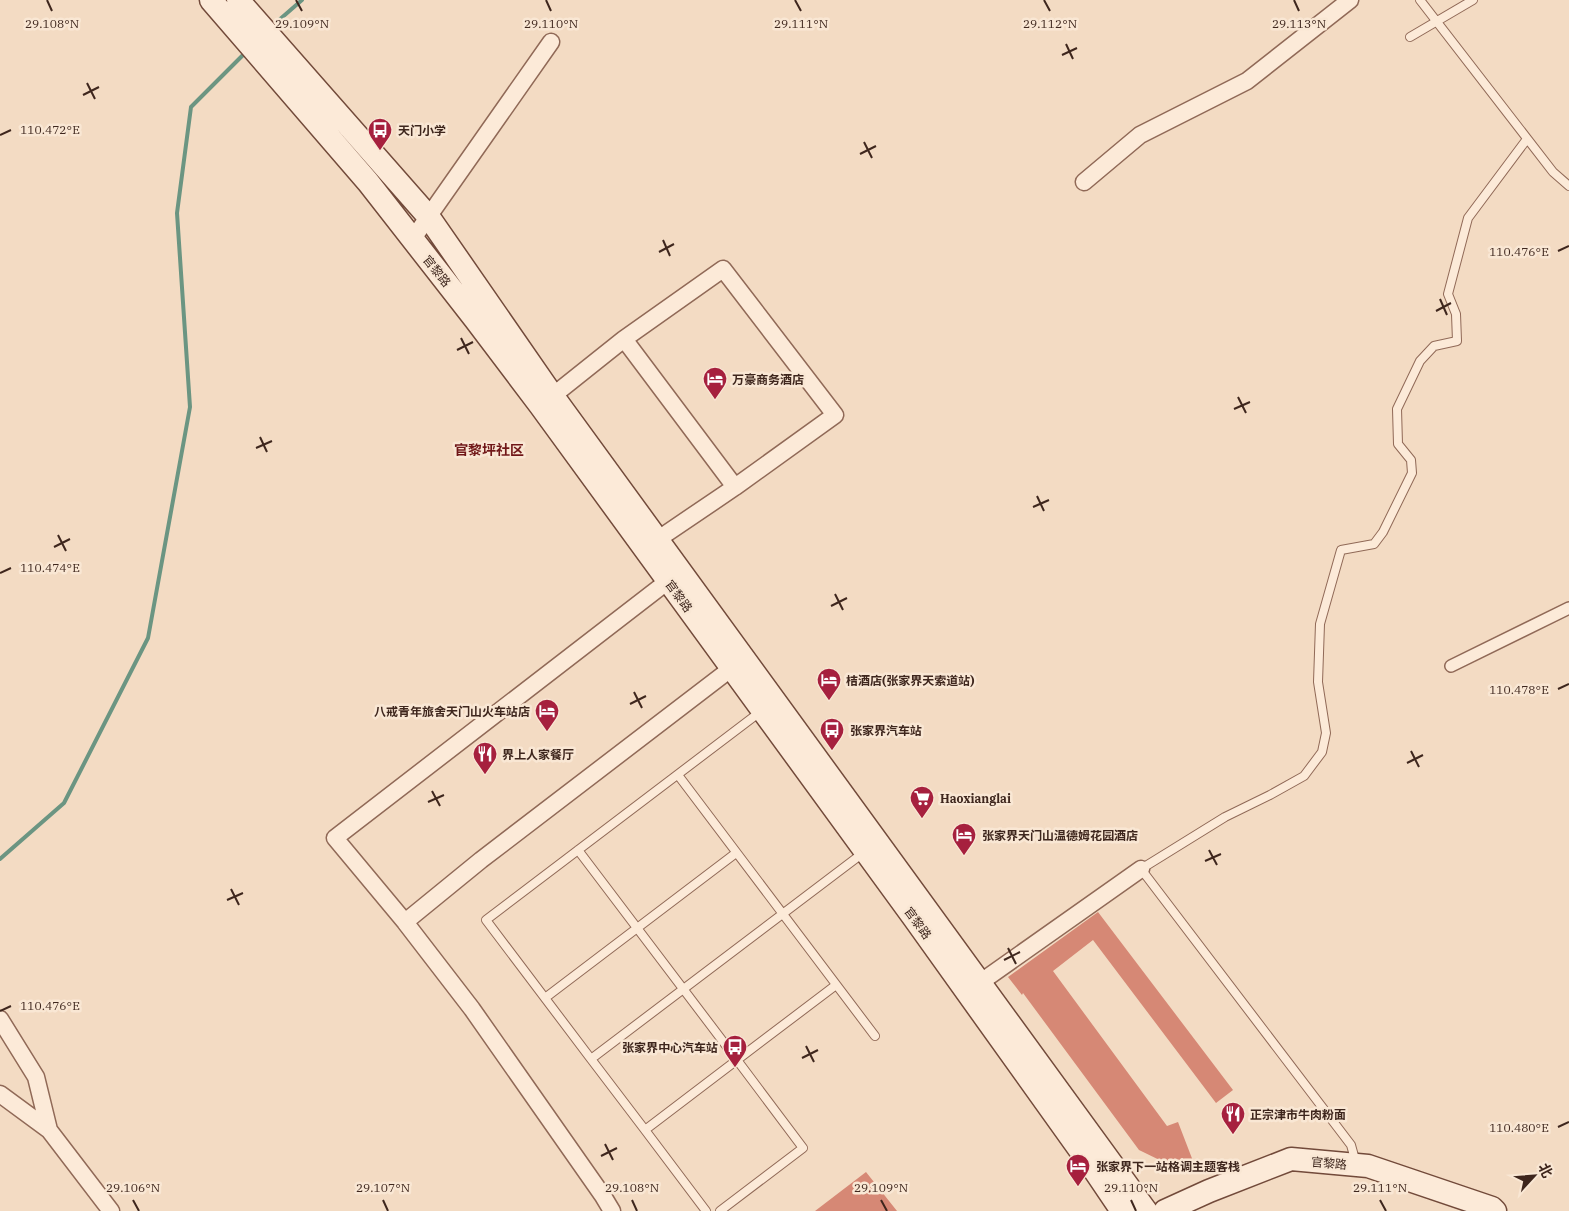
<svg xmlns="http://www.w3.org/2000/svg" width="1569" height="1211" viewBox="0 0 1569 1211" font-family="'IBM Plex Serif','Noto Sans SC',serif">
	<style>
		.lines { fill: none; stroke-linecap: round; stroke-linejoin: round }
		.stream { stroke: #6b9582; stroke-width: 4 }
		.building { fill: #d68875 }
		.service-casing { stroke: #906957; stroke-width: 10 }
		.pedestrian-casing { stroke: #906957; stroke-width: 14 }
		.minor-casing { stroke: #906957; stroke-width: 19 }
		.secondary-casing { stroke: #724a3a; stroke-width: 25 }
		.service { stroke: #fcead8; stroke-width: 8 }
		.pedestrian { stroke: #fcead8; stroke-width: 11 }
		.minor { stroke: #fcead8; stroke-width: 16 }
		.secondary { stroke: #fcead8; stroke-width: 22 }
		.ticks { fill: none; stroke: #3e261d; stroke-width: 2 }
		.labels { text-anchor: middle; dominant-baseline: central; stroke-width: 5; stroke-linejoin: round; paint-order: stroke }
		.poi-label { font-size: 12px; font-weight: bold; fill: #3e261d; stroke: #f9e7d4; text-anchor: start }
		.street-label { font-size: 12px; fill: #3e261d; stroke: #f9e7d4 }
		.neighbourhood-label { font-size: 14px; font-weight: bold; fill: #701718; stroke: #f9e7d4 }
		.ticks-label { font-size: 12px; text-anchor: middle; fill: #3e261d; stroke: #f9e7d4; stroke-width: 5; stroke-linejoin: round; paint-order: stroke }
	</style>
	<rect width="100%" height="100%" fill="#f3dbc3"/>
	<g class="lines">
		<path class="stream" d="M 271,27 L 302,0
			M 0,859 L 64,803 L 148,638 L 190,407 L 177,213 L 191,107 L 247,51"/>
	</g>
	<path class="building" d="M 1098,912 L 1233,1090 L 1216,1103 L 1093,940 L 1053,971 L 1167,1126 L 1178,1122 L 1193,1161 L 1176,1168 L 1139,1150 L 1023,993 L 1022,995 L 1008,977 Z
		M 866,1172 L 897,1211 L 815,1211 Z"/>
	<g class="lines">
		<defs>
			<path id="service" d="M 1420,0 L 1553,172 L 1569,186
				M 1410,37 L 1473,0
				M 760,712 L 486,920 L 591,1059 L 863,853
				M 678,775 L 875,1036
				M 578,850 L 737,1060 L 836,985
				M 545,998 L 736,853
				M 591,1059 L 645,1130 L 737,1060 L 803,1148 L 720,1211
				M 645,1130 L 706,1211
				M 1356,1163 L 1351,1145 L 1141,869 L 1225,817 L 1270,795 L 1304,776 L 1322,752 L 1326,733 L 1318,682 L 1320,624 L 1341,550 L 1374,544 L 1383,532 L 1412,473 L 1411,460 L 1398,444 L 1397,409 L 1420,361 L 1434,346 L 1457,341 L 1456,314 L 1448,294 L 1468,218 L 1527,139"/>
			<path id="pedestrian" d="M 1451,666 L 1569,608"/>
			<path id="minor" d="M 1084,182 L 1140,135 L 1247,81 L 1350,0
				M 412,240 L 551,42
				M 624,339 L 735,487
				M 545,402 L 624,339 L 723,269 L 835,415 L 735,487 L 648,546
				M 405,922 L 481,860 L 741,661
				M 971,989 L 1141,869
				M 0,1019 L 36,1077 L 49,1130 L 111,1211
				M 0,1094 L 49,1130
				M 612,1211 L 603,1196 L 472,1009 L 405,922 L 335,838 L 668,581"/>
			<path id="secondary" d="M 211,0 L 368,182 L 475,319 L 540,405 L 914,918 L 1095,1171 L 1122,1211
				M 238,0 L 428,216 L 552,395 L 1146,1211
				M 1165,1211 L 1209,1191 L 1291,1159 L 1368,1166 L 1492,1208 L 1495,1211"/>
		</defs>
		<use href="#service" class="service-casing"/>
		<use href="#pedestrian" class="pedestrian-casing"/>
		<use href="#minor" class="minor-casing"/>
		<use href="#secondary" class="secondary-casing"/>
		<use href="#service" class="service"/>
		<use href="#pedestrian" class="pedestrian"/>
		<use href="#minor" class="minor"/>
		<use href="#secondary" class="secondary"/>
	</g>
	<path class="ticks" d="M 47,0 L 52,11M 296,0 L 302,11M 546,0 L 551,11M 795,0 L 801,11M 1044,0 L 1050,11M 1294,0 L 1299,11M 1066,44 L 1073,59M 1062,55 L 1077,48M 87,83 L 95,99M 83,95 L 99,87M 0,135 L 11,130M 864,142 L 872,158M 860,154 L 876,146M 663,240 L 670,256M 1558,251 L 1569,246M 659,252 L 674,244M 1440,299 L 1447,315M 1436,311 L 1451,303M 461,338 L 469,354M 457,350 L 473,342M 1238,397 L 1246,413M 1234,409 L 1250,402M 260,437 L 267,452M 256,448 L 272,441M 1037,496 L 1044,511M 1033,507 L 1049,500M 58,535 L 66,551M 54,547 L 70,539M 0,573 L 11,568M 835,594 L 843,610M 831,606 L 847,598M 1558,689 L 1569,684M 634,692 L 642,708M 630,704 L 646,696M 1411,751 L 1419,767M 1407,763 L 1423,755M 432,791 L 440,806M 428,802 L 444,795M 1209,850 L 1217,865M 1205,861 L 1221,854M 231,889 L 239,905M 227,900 L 243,893M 1008,948 L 1016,964M 1004,960 L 1020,952M 0,1011 L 11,1006M 806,1046 L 814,1062M 802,1058 L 818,1050M 1558,1127 L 1569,1122M 605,1144 L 613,1160M 601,1156 L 617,1148M 133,1200 L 139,1211M 383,1200 L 388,1211M 632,1200 L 637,1211M 881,1200 L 887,1211M 1131,1200 L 1136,1211M 1380,1200 L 1386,1211"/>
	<defs>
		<symbol id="bus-pin" viewBox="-11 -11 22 30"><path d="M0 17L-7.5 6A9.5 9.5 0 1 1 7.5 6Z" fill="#a6203e" stroke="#f9e7d4"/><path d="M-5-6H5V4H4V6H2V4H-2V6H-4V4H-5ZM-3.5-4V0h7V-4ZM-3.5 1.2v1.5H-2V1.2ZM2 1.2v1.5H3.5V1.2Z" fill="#fff"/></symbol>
		<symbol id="hotel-pin" viewBox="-11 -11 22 30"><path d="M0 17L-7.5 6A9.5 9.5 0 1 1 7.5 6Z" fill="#a6203e" stroke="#f9e7d4"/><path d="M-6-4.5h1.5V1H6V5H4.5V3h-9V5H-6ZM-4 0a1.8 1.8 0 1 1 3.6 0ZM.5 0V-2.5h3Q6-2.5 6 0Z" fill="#fff"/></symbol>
		<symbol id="restaurant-pin" viewBox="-11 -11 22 30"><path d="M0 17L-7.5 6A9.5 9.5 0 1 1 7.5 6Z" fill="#a6203e" stroke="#f9e7d4"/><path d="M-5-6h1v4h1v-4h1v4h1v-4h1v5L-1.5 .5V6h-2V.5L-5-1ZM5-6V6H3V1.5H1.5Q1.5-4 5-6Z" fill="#fff"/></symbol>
		<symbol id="supermarket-pin" viewBox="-11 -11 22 30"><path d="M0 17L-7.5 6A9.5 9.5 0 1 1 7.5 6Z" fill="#a6203e" stroke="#f9e7d4"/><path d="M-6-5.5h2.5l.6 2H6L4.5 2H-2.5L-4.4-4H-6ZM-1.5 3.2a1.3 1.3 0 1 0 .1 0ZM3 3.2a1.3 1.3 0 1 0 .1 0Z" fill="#fff"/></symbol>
	</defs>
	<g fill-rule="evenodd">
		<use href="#bus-pin" x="366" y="116" width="28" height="38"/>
		<use href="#hotel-pin" x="701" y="365" width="28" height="38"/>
		<use href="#hotel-pin" x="815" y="666" width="28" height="38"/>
		<use href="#hotel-pin" x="533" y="697" width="28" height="38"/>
		<use href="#bus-pin" x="818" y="716" width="28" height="38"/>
		<use href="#restaurant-pin" x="471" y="740" width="28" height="38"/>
		<use href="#supermarket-pin" x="908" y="784" width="28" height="38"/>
		<use href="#hotel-pin" x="950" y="821" width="28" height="38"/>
		<use href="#bus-pin" x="721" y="1033" width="28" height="38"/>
		<use href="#restaurant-pin" x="1219" y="1100" width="28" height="38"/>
		<use href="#hotel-pin" x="1064" y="1152" width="28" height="38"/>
	</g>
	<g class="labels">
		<g class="poi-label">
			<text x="398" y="130">天门小学</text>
			<text x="732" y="379">万豪商务酒店</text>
			<text x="846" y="680">桔酒店(张家界天索道站)</text>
			<text x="530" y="711" text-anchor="end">八戒青年旅舍天门山火车站店</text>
			<text x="850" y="730">张家界汽车站</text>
			<text x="502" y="754">界上人家餐厅</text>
			<text x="940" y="798">Haoxianglai</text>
			<text x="982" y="835">张家界天门山温德姆花园酒店</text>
			<text x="718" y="1047" text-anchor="end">张家界中心汽车站</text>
			<text x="1250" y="1114">正宗津市牛肉粉面</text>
			<text x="1096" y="1166">张家界下一站格调主题客栈</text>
		</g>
		<g class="street-label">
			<text transform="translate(437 271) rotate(51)">官黎路</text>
			<text transform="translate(679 596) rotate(54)">官黎路</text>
			<text transform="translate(918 923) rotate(54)">官黎路</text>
			<text transform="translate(1329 1163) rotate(5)">官黎路</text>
		</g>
		<g class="neighbourhood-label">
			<text x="489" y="450">官黎坪社区</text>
		</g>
	</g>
	<g class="ticks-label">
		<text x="1299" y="28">29.113°N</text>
		<text x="52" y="28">29.108°N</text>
		<text x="302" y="28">29.109°N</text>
		<text x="551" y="28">29.110°N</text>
		<text x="801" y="28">29.111°N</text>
		<text x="1050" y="28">29.112°N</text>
		<text x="50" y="134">110.472°E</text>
		<text x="1519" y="256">110.476°E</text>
		<text x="50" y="572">110.474°E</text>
		<text x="1519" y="694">110.478°E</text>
		<text x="50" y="1010">110.476°E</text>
		<text x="1519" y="1132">110.480°E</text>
		<text x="133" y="1192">29.106°N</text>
		<text x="383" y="1192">29.107°N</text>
		<text x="632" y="1192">29.108°N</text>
		<text x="881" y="1192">29.109°N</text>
		<text x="1131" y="1192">29.110°N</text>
		<text x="1380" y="1192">29.111°N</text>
	</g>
	<g transform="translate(1534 1176) rotate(64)" stroke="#f9e7d4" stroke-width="4" paint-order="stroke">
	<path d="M0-4L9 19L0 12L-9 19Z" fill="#3e261d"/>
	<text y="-8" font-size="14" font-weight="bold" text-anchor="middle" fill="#3e261d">北</text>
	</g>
</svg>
